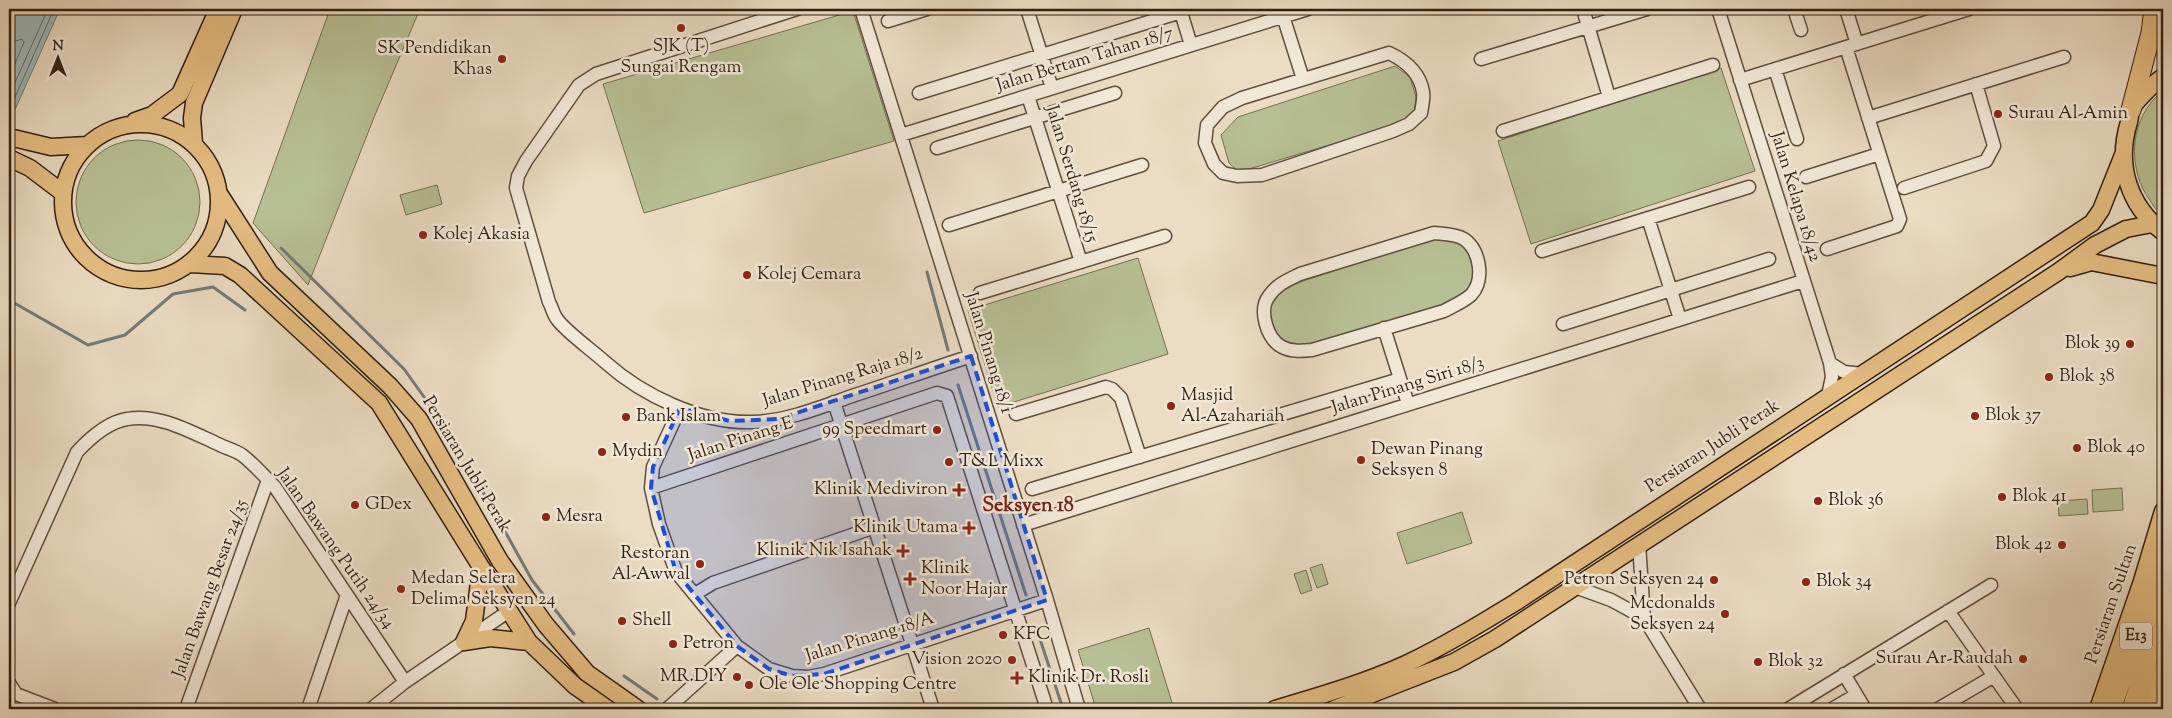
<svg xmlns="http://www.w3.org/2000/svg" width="2172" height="718" viewBox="0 0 2172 718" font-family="'Sorts Mill Goudy',serif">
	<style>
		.green { fill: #b7c094; stroke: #747052 }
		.water { fill: #9cb9bd; stroke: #727b78 }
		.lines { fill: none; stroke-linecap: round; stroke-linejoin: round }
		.shore { stroke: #676c67; stroke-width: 1 }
		.stream { stroke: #727b78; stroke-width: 3 }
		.minor-casing { stroke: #604e3e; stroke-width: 15 }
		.major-casing { stroke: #321f11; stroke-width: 19 }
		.highway-casing { stroke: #321f11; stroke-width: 21 }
		.minor { stroke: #f2e8d8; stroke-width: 12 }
		.major { stroke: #e6be82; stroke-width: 16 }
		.highway { stroke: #e6be82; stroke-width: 19 }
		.marked { fill: #1d4ed8; fill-opacity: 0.2; stroke: #1d4ed8; stroke-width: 4; stroke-dasharray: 10 6; stroke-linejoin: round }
		.poi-dot { fill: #8f2418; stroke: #f2e8d8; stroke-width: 2 }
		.labels { text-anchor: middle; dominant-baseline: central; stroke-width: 5; stroke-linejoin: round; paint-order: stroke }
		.shield { fill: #f2e8d8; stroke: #6c5b4d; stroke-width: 1 }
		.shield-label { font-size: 16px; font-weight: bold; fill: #321f11 }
		.poi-label { font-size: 18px; fill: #321f11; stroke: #f2e8d8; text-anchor: start }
		.street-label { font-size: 18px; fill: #321f11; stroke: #f2e8d8 }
		.quarter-label { font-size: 20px; font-weight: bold; fill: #7a1f14; stroke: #f2e8d8 }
	</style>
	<rect width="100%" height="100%" fill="#ebdcc3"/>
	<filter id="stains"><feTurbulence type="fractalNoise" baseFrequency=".004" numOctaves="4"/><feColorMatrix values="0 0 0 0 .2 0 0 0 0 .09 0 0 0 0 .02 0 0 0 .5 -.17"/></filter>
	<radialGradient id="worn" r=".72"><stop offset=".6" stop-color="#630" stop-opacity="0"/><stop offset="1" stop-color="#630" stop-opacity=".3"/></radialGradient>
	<path class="green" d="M 330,9 L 420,9 L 375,115 L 308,285 L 253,223 Z
		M 853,11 L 894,141 L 644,213 L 603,84 Z
		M 1395,66 L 1410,77 L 1416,97 L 1414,113 L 1403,123 L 1239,172 L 1229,163 L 1221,135 L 1238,117 Z
		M 1721,68 L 1755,171 L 1531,244 L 1498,141 Z
		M 2163,90 L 2163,217 C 2157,212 2153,205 2149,199 C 2130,172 2129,131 2150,104 C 2153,99 2159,95 2163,90 Z
		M76 202a62 62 0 1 1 124 0a62 62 0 1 1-124 0Z
		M 437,185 L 442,204 L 406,215 L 400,195 Z
		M 1433,238 L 1457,242 L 1468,251 L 1474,271 L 1469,290 L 1458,300 L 1308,346 L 1287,343 L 1275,333 L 1268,310 L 1272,299 L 1282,288 Z
		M 1138,258 L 1168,354 L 998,407 L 968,310 Z
		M 2122,488 L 2123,510 L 2093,512 L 2092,490 Z
		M 2087,499 L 2088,514 L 2059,516 L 2058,501 Z
		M 1462,512 L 1472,543 L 1407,564 L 1397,533 Z
		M 1322,564 L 1328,584 L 1317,588 L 1310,568 Z
		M 1306,570 L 1312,590 L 1301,594 L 1294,574 Z
		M 1149,628 L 1174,709 L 1096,709 L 1078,650 Z"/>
	<path class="water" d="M 17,9 L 60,9 L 9,123 L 9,29 Z"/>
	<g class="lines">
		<path class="shore" d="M 9,43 L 22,39 L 24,42 L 9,78
			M 9,96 L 48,9
			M 9,111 L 54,9"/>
		<path class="stream" d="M 281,248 L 404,369 L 452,436
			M 927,272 L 948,350
			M 9,300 L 88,345 L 125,335 L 173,294 L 213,287 L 245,310
			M 958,385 L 1026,595
			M 478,483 L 532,580 L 574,634
			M 1037,630 L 1063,709
			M 624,676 L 657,699"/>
		<defs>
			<path id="minor" d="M 797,9 L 596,74 L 579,85 L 526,161 L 518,176 L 516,188 L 549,302 C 552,307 553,314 557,319 C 565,331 593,351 605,362 C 643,396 702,424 753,422 C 787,421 821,407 852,396 C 892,383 931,369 971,356
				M 861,9 L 1047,600 L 1079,709
				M 1027,9 L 1052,88
				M 1180,9 L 1191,45
				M 1583,9 L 1609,97
				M 1718,9 L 1830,363 L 1832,377 L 1828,395
				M 1794,9 L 1801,30
				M 1846,9 L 1857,44
				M 1283,16 L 1303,79
				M 888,21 L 927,9
				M 1389,53 C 1406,61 1420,73 1423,92 C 1424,98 1422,107 1421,113 L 1409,124 L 1393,131 L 1262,175 L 1237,176 L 1223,173 L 1214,164 L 1205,143 L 1207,125 L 1223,107 L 1242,98 Z
				M 1481,59 L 1647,9
				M 1775,69 L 1797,139
				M 1740,80 L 1969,9
				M 919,93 L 1181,12
				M 1028,96 L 1081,262
				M 1868,118 L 2064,57
				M 1503,131 L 1713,65
				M 901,135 L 1308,9
				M 937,148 L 1115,93
				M 1806,177 L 1879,154
				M 1904,188 L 1986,161 L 1994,146 L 1976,84
				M 1648,218 L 1680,319
				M 949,225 L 1142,165
				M 1434,233 C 1443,234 1456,234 1464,239 C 1480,250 1485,280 1471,295 C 1463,302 1453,306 1444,311 L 1312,350 C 1302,351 1292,352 1282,347 C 1267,339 1258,310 1269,296 C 1277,284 1288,280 1300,274 Z
				M 1827,249 L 1897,226 L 1900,219 L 1846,47
				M 1542,251 L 1749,187
				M 980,293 L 1165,236
				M 1563,324 L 1769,259
				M 1384,328 L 1408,404
				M 1830,363 L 1844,372 L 1863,374
				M 834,402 L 933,709
				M 680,408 L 653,467 L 651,488 L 659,524 L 676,572 L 737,646 L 769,669 L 792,676 L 808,677 L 824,674 L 1047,600
				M 1016,414 L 1106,387 L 1112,389 L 1121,398 L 1140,457
				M 651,488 L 937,393 L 947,396 L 1047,709
				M 1032,489 L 1400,379
				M 1023,525 L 1803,281
				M 1639,544 L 1644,618 L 1700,709
				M 1575,587 L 1611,600 L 1644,618
				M 695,594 L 713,583 L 875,527
				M 9,603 L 77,452 C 90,438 108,422 127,419 C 158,413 191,432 218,444 C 225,448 235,450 242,455 C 254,464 265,477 275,487 L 405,682
				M 1948,611 L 2017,709
				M 1844,674 L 1865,709
				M 9,683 L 16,694 L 55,709
				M 186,709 L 268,480
				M 308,709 L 347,595
				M 371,709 L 405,682 L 509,611
				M 667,709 L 737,646
				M 1788,709 L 1991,585
				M 1832,709 L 1856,695
				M 1938,709 L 1994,676"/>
			<path id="major" d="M 2163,77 C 2155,82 2135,101 2131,110 C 2130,114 2130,118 2129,122 C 2116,164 2128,205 2163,232
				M 135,121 L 152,115 L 180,94 L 218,9
				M63 202a78 78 0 1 1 156 0a78 78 0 1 1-156 0Z
				M 9,137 L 51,147 L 87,145
				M 194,143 L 192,118 L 194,103 L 234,9
				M 9,158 L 30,168 L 63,193
				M 220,195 L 270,273 L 390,386 L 419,419 L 500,561 L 546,625 L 587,673 L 638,709
				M 190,264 L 225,266 L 240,275 L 379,403 L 481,567 L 529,642 L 575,686 L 608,709
				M 2070,268 L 2091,262 L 2163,276
				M 464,642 L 474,621 L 481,567
				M 464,642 L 490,638 L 529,642
				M 1275,709 C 1319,696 1364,683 1406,664 C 1444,646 1480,624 1516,602 L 2092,223 L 2101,210 L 2123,155
				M 1334,709 L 1454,662 L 1495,639 L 2058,272 L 2095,245 L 2126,229 L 2152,224
				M 2098,709 L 2142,581 L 2163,511
				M 2150,709 L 2163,668"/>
			<path id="highway" d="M 2131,110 L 2151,33 L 2154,9
				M 2111,709 L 2163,563
				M 2132,709 L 2163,612"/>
		</defs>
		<use href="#minor" class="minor-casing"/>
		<use href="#major" class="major-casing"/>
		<use href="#highway" class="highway-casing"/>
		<use href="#minor" class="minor"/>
		<use href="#major" class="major"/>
		<use href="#highway" class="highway"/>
	</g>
	<path class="marked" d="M 971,356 L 1047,600 L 824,674 L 792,676 L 769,669 L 737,646 L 676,572 L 651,488 L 653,467 L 680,408 L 730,421 L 778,419 Z"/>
	<g class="poi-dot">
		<circle cx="681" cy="28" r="5"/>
		<circle cx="502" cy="59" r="5"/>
		<circle cx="1998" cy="114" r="5"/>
		<circle cx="423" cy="235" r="5"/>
		<circle cx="747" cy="275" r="5"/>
		<circle cx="2130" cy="344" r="5"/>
		<circle cx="2049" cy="377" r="5"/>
		<circle cx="1171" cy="406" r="5"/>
		<circle cx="1975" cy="416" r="5"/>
		<circle cx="626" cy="417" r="5"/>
		<circle cx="937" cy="430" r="5"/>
		<circle cx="2077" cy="448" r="5"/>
		<circle cx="602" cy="452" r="5"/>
		<circle cx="1361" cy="460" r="5"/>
		<circle cx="949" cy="462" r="5"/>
		<path d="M956.5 482.5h5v5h5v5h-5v5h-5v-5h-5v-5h5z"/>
		<circle cx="2002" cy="497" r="5"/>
		<circle cx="1818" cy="501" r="5"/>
		<circle cx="355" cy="505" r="5"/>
		<circle cx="546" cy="517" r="5"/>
		<path d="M966.5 520.5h5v5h5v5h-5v5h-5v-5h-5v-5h5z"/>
		<circle cx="2062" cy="545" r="5"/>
		<path d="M900.5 543.5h5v5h5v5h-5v5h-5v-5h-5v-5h5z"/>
		<circle cx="700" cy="564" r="5"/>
		<path d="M907.5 571.5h5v5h5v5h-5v5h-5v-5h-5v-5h5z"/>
		<circle cx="1714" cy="580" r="5"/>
		<circle cx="1806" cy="582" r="5"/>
		<circle cx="401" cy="589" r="5"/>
		<circle cx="1725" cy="614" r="5"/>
		<circle cx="622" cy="621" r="5"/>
		<circle cx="1003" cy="635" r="5"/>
		<circle cx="673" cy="644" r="5"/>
		<circle cx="2023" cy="659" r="5"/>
		<circle cx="1012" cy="660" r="5"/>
		<circle cx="1758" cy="662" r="5"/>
		<circle cx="737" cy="677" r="5"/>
		<path d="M1014.5 670.5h5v5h5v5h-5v5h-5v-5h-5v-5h5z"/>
		<circle cx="749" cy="685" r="5"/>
	</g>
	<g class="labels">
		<rect class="shield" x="2120" y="622.5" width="32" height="27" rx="4"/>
		<g class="shield-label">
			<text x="2136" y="636">E13</text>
		</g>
		<g class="poi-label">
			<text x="681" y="47" text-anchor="middle">SJK (T)<tspan x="681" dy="21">Sungai Rengam</tspan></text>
			<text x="492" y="49" text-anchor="end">SK Pendidikan<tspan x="492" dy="21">Khas</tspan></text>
			<text x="2008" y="114">Surau Al-Amin</text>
			<text x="433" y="235">Kolej Akasia</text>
			<text x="757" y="275">Kolej Cemara</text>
			<text x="2120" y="344" text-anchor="end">Blok 39</text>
			<text x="2059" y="377">Blok 38</text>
			<text x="1181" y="396">Masjid<tspan x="1181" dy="21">Al-Azahariah</tspan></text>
			<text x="1985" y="416">Blok 37</text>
			<text x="636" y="417">Bank Islam</text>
			<text x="927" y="430" text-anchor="end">99 Speedmart</text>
			<text x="2087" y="448">Blok 40</text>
			<text x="1371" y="450">Dewan Pinang<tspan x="1371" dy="21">Seksyen 8</tspan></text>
			<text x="612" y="452">Mydin</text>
			<text x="959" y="462">T&amp;L Mixx</text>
			<text x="948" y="490" text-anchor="end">Klinik Mediviron</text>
			<text x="2012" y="497">Blok 41</text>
			<text x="1828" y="501">Blok 36</text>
			<text x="365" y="505">GDex</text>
			<text x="556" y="517">Mesra</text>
			<text x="958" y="528" text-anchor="end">Klinik Utama</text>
			<text x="2052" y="545" text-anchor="end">Blok 42</text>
			<text x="892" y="551" text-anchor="end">Klinik Nik Isahak</text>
			<text x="690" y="554" text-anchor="end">Restoran<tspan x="690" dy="21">Al-Awwal</tspan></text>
			<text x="921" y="569">Klinik<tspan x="921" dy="21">Noor Hajar</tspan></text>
			<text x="411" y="579">Medan Selera<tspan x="411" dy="21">Delima Seksyen 24</tspan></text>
			<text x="1704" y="580" text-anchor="end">Petron Seksyen 24</text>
			<text x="1816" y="582">Blok 34</text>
			<text x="1715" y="604" text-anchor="end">Mcdonalds<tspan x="1715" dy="21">Seksyen 24</tspan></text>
			<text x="632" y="621">Shell</text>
			<text x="1013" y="635">KFC</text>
			<text x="683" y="644">Petron</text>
			<text x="2013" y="659" text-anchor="end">Surau Ar-Raudah</text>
			<text x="1002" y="660" text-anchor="end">Vision 2020</text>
			<text x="1768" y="662">Blok 32</text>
			<text x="727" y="677" text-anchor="end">MR.DIY</text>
			<text x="1028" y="678">Klinik Dr. Rosli</text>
			<text x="759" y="685">Ole Ole Shopping Centre</text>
		</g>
		<g class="street-label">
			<text transform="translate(1085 60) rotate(-17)">Jalan Bertam Tahan 18/7</text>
			<text transform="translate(1071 174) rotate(73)">Jalan Serdang 18/15</text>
			<text transform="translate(1795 197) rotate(73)">Jalan Kelapa 18/42</text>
			<text transform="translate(988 353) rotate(73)">Jalan Pinang 18/1</text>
			<text transform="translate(843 378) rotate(-17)">Jalan Pinang Raja 18/2</text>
			<text transform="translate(1408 386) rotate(-17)">Jalan Pinang Siri 18/3</text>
			<text transform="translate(741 440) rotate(-18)">Jalan Pinang E</text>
			<text transform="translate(1713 447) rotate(-33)">Persiaran Jubli Perak</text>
			<text transform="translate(466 465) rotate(59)">Persiaran Jubli Perak</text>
			<text transform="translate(335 549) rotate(55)">Jalan Bawang Putih 24/34</text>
			<text transform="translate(211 589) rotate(-70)">Jalan Bawang Besar 24/35</text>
			<text transform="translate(2112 604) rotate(-71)">Persiaran Sultan</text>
			<text transform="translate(870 638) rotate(-17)">Jalan Pinang 18/A</text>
		</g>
		<g class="quarter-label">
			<text x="1028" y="506">Seksyen 18</text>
		</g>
	</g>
	<rect width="2172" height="718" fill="none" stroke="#ebdcc3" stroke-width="30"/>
	<rect x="10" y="10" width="2152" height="698" fill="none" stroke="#321f11" stroke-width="2.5"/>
	<rect x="15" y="15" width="2142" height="688" fill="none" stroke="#321f11"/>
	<g transform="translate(58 58)" stroke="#f2e8d8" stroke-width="4" paint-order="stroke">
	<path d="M0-4L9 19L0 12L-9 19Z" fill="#321f11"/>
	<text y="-8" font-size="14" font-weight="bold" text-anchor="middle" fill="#321f11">N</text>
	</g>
	<rect width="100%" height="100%" filter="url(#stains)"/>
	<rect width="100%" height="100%" fill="url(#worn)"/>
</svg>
